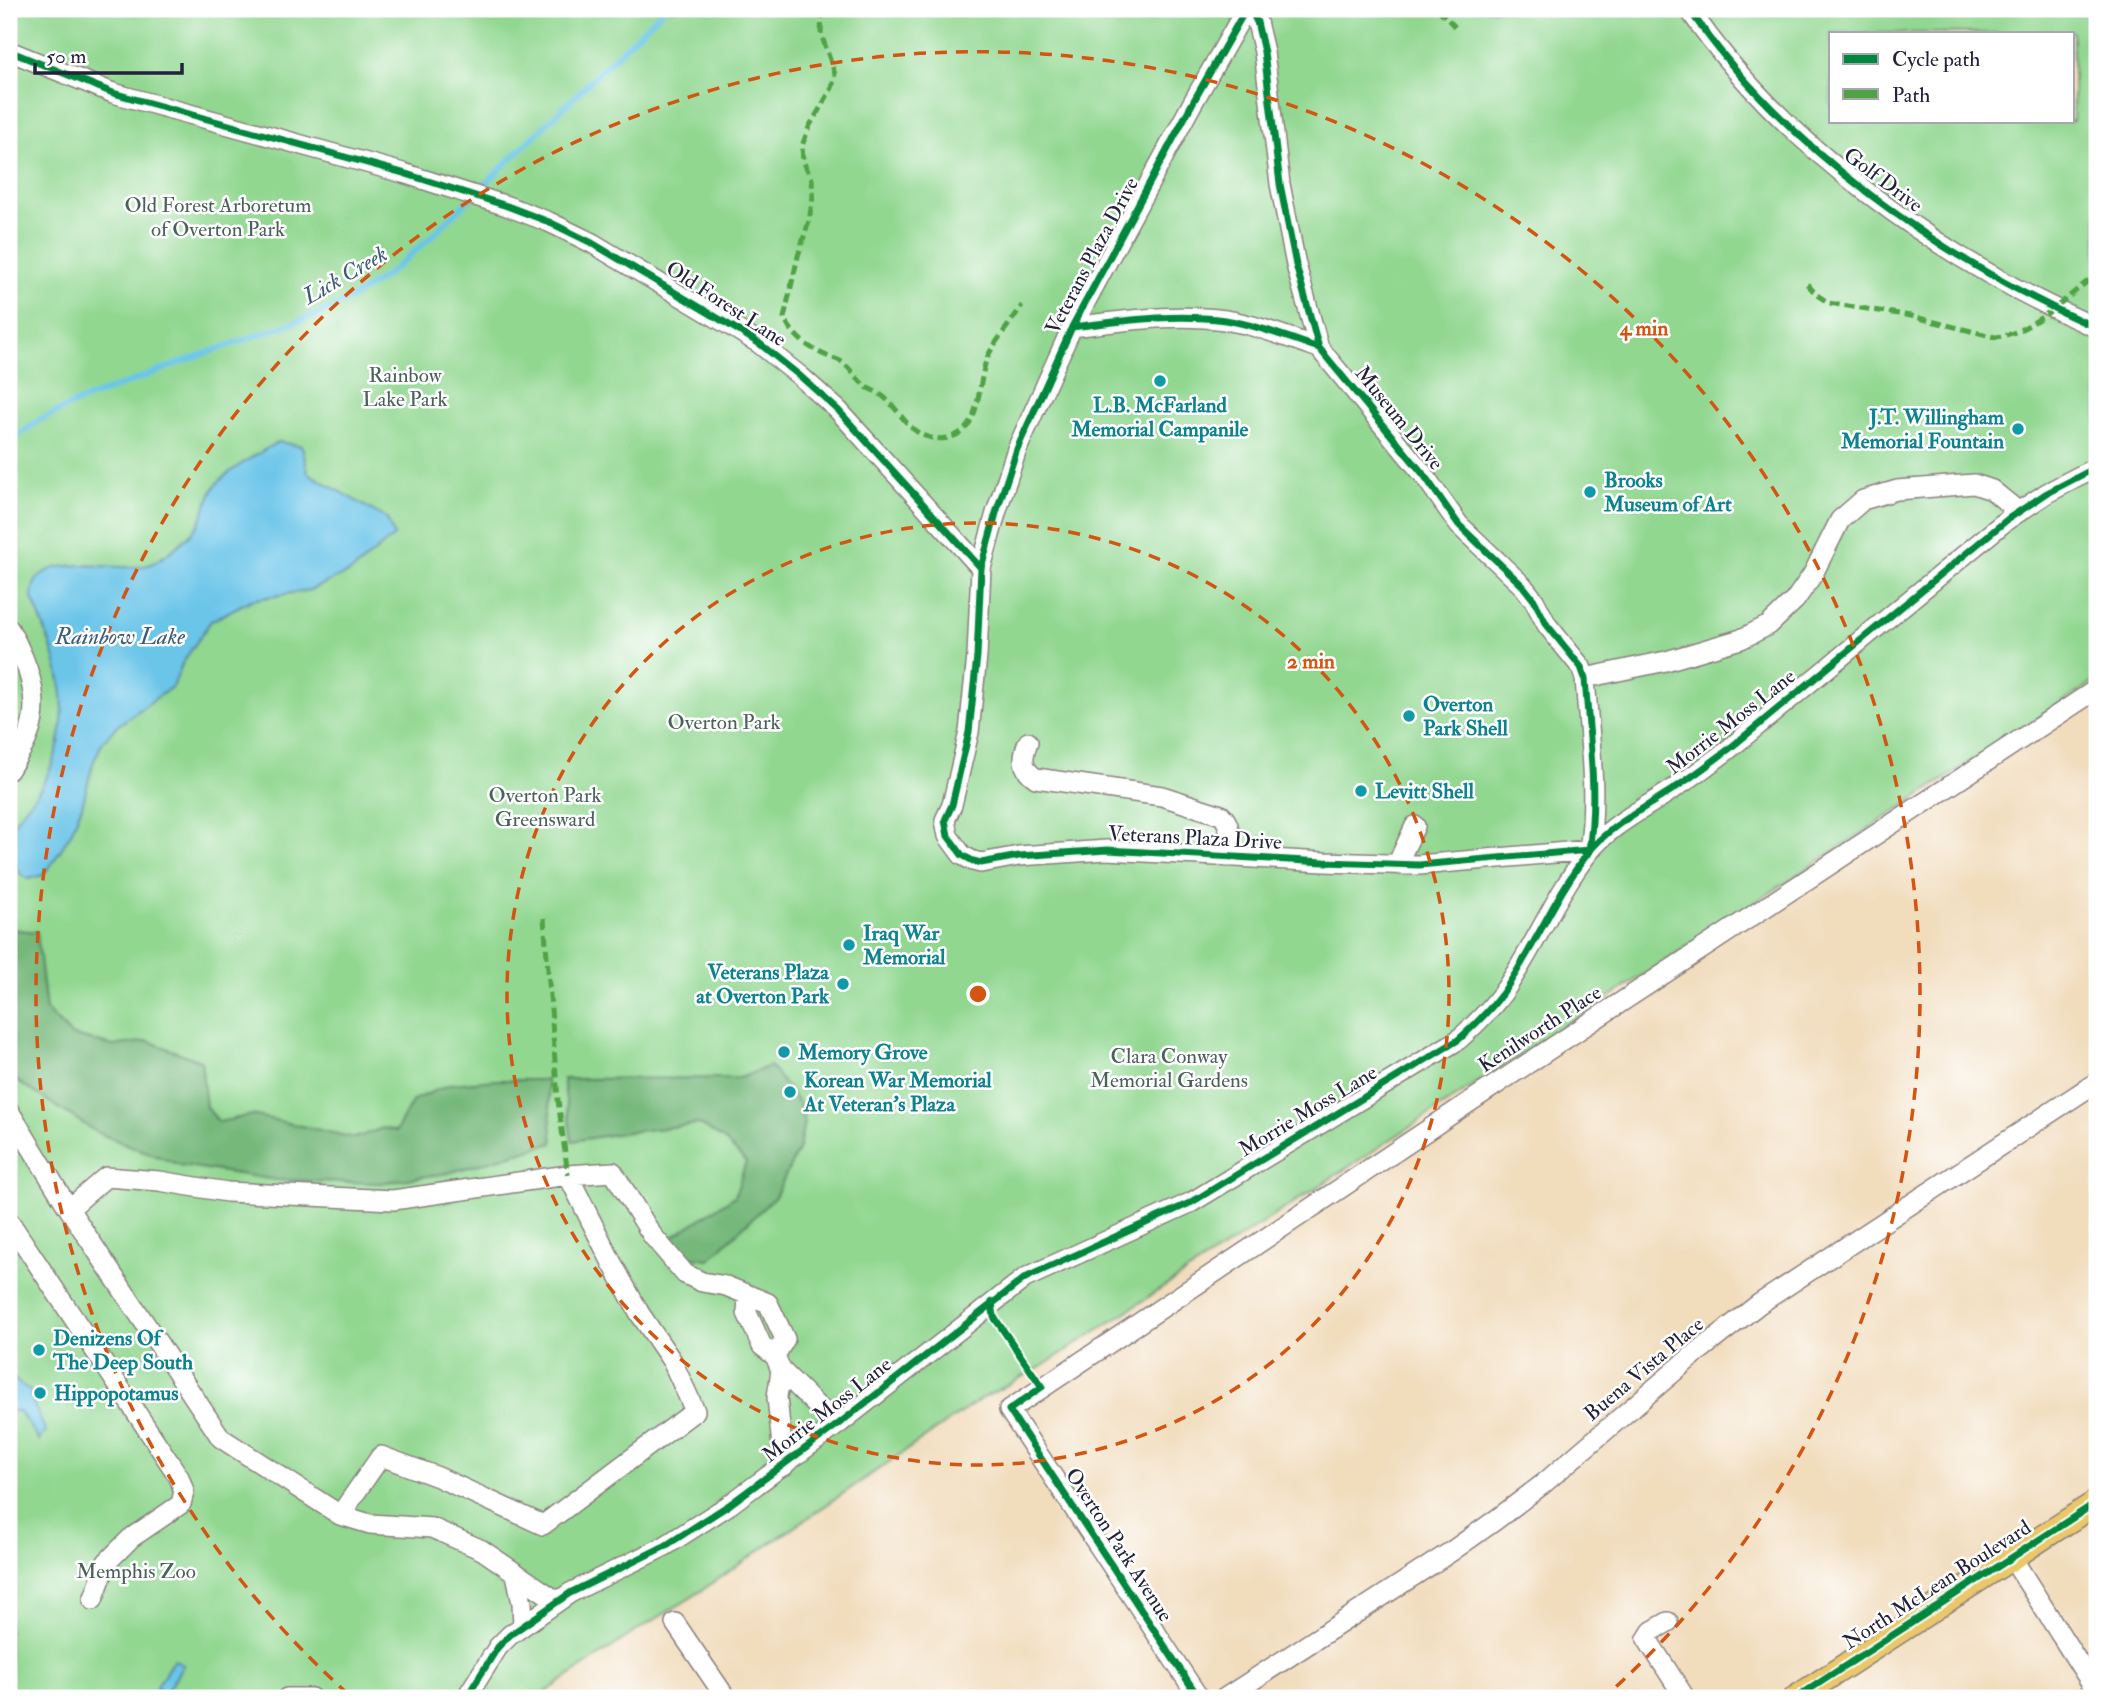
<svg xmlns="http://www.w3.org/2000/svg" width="2106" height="1707" viewBox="0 0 2106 1707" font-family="'IM FELL Double Pica',serif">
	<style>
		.green { fill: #91d790; stroke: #5a7c66; stroke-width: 2; fill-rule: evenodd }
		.forest { fill: #74b87a; stroke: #4b6d5a; stroke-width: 2 }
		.water { fill: #6bc5e9; stroke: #467492; stroke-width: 2 }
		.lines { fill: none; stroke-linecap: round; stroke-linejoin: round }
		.stream { stroke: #6bc5e9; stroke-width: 6 }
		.minor-casing { stroke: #8a7f7c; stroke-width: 22 }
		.major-casing { stroke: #8a7f7c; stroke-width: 27 }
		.minor { stroke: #fff; stroke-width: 19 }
		.major { stroke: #eac769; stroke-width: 24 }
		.quiet { stroke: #50a245; stroke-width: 5; stroke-dasharray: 10 5; stroke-linecap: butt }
		.cycleway-casing { stroke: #fff; stroke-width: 11 }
		.cycleway { stroke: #00873e; stroke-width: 7 }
		.ring { fill: none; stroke: #d45411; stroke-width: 3.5; stroke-dasharray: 12 9 }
		.culture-dot { fill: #0f9aa8; stroke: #fff; stroke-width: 2.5 }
		.labels { text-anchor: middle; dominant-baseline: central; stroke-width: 5; stroke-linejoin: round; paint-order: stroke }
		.street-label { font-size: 21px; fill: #22223b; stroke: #fff }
		.park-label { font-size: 21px; fill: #496159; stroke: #fff }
		.culture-label { font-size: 21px; font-weight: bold; fill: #0d838f; stroke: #fff; text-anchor: start }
		.water-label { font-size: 23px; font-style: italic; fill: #3c5b78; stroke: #fff }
		.centre { fill: #d45411; stroke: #fff; stroke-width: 3.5 }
		.ring-label { font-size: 21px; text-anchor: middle; font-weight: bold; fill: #d45411; stroke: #fff; stroke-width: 5; stroke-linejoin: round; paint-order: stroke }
	</style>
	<rect width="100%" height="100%" fill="#fff"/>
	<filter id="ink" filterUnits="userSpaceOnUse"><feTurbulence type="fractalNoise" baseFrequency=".0143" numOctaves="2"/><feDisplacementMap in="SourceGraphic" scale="14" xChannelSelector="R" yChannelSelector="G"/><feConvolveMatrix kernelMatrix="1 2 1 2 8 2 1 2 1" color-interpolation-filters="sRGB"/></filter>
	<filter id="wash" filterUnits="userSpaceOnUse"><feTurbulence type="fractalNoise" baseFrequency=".00686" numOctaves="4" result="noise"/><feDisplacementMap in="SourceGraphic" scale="28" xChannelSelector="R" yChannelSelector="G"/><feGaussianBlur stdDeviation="1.57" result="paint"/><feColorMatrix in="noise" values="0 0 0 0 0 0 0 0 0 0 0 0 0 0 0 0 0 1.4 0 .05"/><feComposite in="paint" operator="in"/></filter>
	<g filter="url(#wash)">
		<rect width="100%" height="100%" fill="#f1dcbc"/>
		<path class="green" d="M 9,9 L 2097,9 L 2097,680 L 1041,1367 L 981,1399 L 692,1597 L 639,1629 L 537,1698 L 9,1698 ZM 1831,33 L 2073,33 L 2073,121 L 1831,121 Z"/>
		<path class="forest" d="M 10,929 L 37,932 L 46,1010 L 71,1035 L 113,1046 L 148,1041 L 201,1061 L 206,1107 L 219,1122 L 252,1115 L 355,1138 L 383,1128 L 396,1131 L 413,1100 L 451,1084 L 496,1080 L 547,1080 L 553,1143 L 448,1173 L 380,1183 L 276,1180 L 180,1165 L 98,1133 L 9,1076 Z
			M 770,1066 L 799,1103 L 804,1122 L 799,1148 L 775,1197 L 709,1259 L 683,1256 L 671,1238 L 735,1196 L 746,1162 L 723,1139 L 699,1124 L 628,1132 L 572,1141 L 563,1079 L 740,1078 Z"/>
		<path class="water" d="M 278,442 L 302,446 L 308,473 L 387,519 L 394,536 L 351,572 L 310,590 L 251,600 L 211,621 L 183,662 L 173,686 L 117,726 L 103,741 L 93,763 L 82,806 L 71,833 L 52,864 L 43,875 L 28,879 C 13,872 5,849 9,832 C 12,820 36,798 43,784 C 79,717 60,663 32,598 C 31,545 118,575 148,565 C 161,561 191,536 198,525 C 205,513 207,497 216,485 C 226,472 262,451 278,442 Z
			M 9,1374 L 17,1382 L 30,1390 C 32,1407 41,1417 46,1433 L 42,1435 L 39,1441 L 20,1412 L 9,1410 Z
			M 174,1659 L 183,1665 L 165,1694 L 156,1688 Z"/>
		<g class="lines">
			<path class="stream" d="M 9,443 L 38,421 L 80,401 L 201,355 L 319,314 L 350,299 L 386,276 L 431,237 L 664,9"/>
		</g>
	</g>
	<g filter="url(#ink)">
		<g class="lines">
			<defs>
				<path id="minor" d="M 1246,9 L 1192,104 L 1072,327 L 1017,449 L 996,513 L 981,568 L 977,656 L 969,732 L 952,805 L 945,820 L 948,836 L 962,855 L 973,861 L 981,863 L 1019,856 L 1107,850 L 1324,862 L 1419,865 L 1589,850
					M 1250,9 L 1257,22 L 1264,52 L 1280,184 L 1296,265 L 1319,348 L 1424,475 L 1459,525 L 1523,586 L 1534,600 L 1547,625 L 1581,667 L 1585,678 C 1589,736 1598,793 1589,850
					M 1689,9 C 1783,147 1945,262 2097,328
					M 9,51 L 113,93 L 403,173 L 507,206 L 549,222 L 592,243 L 736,329 L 760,344 L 800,376 L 838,410 L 981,568
					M 1072,327 C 1123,321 1173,313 1225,320 C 1257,325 1289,338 1319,348
					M 9,629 C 27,661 43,700 28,736 C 24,748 15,759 9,770
					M 1585,678 L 1666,661 L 1741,639 L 1769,625 L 1795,600 L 1813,574 L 1840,520 L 1863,500 L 1897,490 L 1974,484 L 1992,490 L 2019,512
					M 1028,742 C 1022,757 1021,769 1036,778 L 1162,796 L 1221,815 C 1234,826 1228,842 1227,857
					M 1400,865 L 1401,856 L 1415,826
					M 9,1111 L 69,1209
					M 568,1175 L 612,1263 L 640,1314 L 672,1361 L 695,1411 L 543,1525 L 438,1477 L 381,1456 L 340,1515 L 221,1438 L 69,1209 L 106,1177 L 159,1181 L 227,1192 L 393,1200 L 568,1175 L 613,1172 L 652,1235 L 685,1274 L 702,1282 L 726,1286 L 768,1303 L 785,1339 L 775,1356
					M 9,1221 L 179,1477 L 184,1491 L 181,1504 L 131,1538 L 107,1562 L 93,1600
					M 748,1295 L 747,1313 L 762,1346 L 775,1356 L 781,1370 L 818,1407 L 841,1422
					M 781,1370 L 777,1397 L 784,1466
					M 340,1515 L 370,1524 L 432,1528 L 482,1550 L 557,1601
					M 2012,1558 L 2097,1692
					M 516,1574 L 522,1603 L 523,1626
					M 1668,1622 L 1652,1631 L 1647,1639 L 1685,1698
					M 675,1623 L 726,1698
					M 287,1698 L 311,1698
					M 466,1698 L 498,1647 L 510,1635 L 570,1593 L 665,1546 L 729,1505 L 841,1422 L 1025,1278 L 1192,1202 L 1458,1040 C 1474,1026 1489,1011 1502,994 C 1534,949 1554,897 1588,853 C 1607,828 1638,812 1664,795 C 1687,781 1708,765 1729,749 L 2008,519 L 2047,493 L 2097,467
					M 1199,1698 L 1009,1410 L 1486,1091 L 2097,689
					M 1225,1698 L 1452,1551 L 1497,1519 L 1543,1484 L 1690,1358 L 1759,1304 L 2097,1082"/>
				<path id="major" d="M 1796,1698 L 2097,1502"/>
			</defs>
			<use href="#minor" class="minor-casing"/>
			<use href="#major" class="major-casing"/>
			<use href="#minor" class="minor"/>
			<use href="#major" class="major"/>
			<path class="quiet" d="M 822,9 L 821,34 L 835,74 L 832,88 L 809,127 L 802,146 L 803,161 L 812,179 L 813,196 L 809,221 L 798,256 L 784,318 C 795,338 807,347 827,356 C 832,358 837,359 842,362 C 851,369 856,378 864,385 C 868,389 873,390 878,393 C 897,404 904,428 925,436 C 932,439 943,440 951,437 C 984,428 976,379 989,354 C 998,337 1012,322 1022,305
				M 1438,9 L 1455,27
				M 1807,284 L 1817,295 L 1829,303 L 1911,316 L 1995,337 C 2029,335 2070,294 2097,274
				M 544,918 L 558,1100 L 568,1175"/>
			<defs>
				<path id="cycleway" d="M 1246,9 L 1192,104 L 1072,327 L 1017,449 L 996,513 L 981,568 L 977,656 L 969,732 L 952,805 L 945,820 L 948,836 L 962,855 L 973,861 L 981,863 L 1019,856 L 1107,850 L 1324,862 L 1419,865 L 1589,850
					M 1250,9 L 1257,22 L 1264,52 L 1280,184 L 1296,265 L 1319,348 L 1424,475 L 1459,525 L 1523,586 L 1534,600 L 1547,625 L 1581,667 L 1585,678 C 1589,736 1598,793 1589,850
					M 1689,9 C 1783,147 1945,262 2097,328
					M 9,51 L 113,93 L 403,173 L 507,206 L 549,222 L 592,243 L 736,329 L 760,344 L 800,376 L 838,410 L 981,568
					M 1072,327 C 1123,321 1173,313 1225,320 C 1257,325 1289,338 1319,348
					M 992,1302 L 994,1317 L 1042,1387 L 1009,1410 L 1199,1698
					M 466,1698 L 498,1647 L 510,1635 L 570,1593 L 665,1546 L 729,1505 L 841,1422 L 1025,1278 L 1192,1202 L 1458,1040 C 1474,1026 1489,1011 1502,994 C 1534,949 1554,897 1588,853 C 1607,828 1638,812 1664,795 C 1687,781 1708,765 1729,749 L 2008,519 L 2047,493 L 2097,467
					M 1796,1698 L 2097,1502"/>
			</defs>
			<use href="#cycleway" class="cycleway-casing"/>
			<use href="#cycleway" class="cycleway"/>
		</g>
	</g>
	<g class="ring">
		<circle cx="978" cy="994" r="471"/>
		<path d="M348 1694A942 942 0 1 1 1608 1694"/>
	</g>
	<g class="culture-dot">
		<circle cx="1160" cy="381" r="7"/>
		<circle cx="2018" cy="429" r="7"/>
		<circle cx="1590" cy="492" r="7"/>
		<circle cx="1409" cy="716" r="7"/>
		<circle cx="1361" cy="791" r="7"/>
		<circle cx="849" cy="945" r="7"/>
		<circle cx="843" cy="984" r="7"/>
		<circle cx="784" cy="1052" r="7"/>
		<circle cx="790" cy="1092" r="7"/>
		<circle cx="39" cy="1350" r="7"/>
		<circle cx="40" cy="1393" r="7"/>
	</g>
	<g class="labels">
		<g class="street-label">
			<text transform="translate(1883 180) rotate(37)">Golf Drive</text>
			<text transform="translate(1092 256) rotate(-62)">Veterans Plaza Drive</text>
			<text transform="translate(726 304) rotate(33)">Old Forest Lane</text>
			<text transform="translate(1399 418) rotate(51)">Museum Drive</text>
			<text transform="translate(1731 722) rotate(-38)">Morrie Moss Lane</text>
			<text transform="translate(1195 838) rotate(3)">Veterans Plaza Drive</text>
			<text transform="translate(1540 1029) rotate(-33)">Kenilworth Place</text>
			<text transform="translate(1308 1111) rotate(-31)">Morrie Moss Lane</text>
			<text transform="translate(1644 1369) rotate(-40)">Buena Vista Place</text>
			<text transform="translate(827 1410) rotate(-38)">Morrie Moss Lane</text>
			<text transform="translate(1119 1545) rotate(57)">Overton Park Avenue</text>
			<text transform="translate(1937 1585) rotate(-33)">North McLean Boulevard</text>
		</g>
		<g class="park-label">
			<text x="218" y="205">Old Forest Arboretum<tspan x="218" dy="24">of Overton Park</tspan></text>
			<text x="405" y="375">Rainbow<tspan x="405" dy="24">Lake Park</tspan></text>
			<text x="724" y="722">Overton Park</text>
			<text x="545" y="795">Overton Park<tspan x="545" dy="24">Greensward</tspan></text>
			<text x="1169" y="1056">Clara Conway<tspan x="1169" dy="24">Memorial Gardens</tspan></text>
			<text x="136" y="1571">Memphis Zoo</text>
		</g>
		<g class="culture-label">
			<text x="1160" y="405" text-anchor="middle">L.B. McFarland<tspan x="1160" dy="24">Memorial Campanile</tspan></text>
			<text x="2004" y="417" text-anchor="end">J.T. Willingham<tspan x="2004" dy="24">Memorial Fountain</tspan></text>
			<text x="1604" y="480">Brooks<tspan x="1604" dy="24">Museum of Art</tspan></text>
			<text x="1423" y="704">Overton<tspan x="1423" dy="24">Park Shell</tspan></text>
			<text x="1375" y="791">Levitt Shell</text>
			<text x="863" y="933">Iraq War<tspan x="863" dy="24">Memorial</tspan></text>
			<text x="829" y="972" text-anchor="end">Veterans Plaza<tspan x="829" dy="24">at Overton Park</tspan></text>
			<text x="798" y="1052">Memory Grove</text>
			<text x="804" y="1080">Korean War Memorial<tspan x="804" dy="24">At Veteran's Plaza</tspan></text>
			<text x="53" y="1338">Denizens Of<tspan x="53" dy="24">The Deep South</tspan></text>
			<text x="54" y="1393">Hippopotamus</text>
		</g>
		<g class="water-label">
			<text transform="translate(345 275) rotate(-30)">Lick Creek</text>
			<text x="120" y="636">Rainbow Lake</text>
		</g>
	</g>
	<circle cx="978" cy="994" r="10" class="centre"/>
	<g class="ring-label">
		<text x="1644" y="335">4 min</text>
		<text x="1311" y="668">2 min</text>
	</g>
	<rect width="2106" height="1707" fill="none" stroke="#fff" stroke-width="35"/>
	<rect x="1829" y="32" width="245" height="91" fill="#ffffff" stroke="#a7a7b1" stroke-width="2"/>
	<rect x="1843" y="54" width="35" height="10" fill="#00873e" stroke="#a7a7b1" stroke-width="2"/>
	<text x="1892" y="66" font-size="21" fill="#22223b">Cycle path</text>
	<rect x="1843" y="89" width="35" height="10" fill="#50a245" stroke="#a7a7b1" stroke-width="2"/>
	<text x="1892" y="102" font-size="21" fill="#22223b">Path</text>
	<path d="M35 63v10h147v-10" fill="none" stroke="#22223b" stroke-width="3.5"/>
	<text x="46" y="63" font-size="21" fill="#22223b" stroke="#ffffff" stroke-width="5" paint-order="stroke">50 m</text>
</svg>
